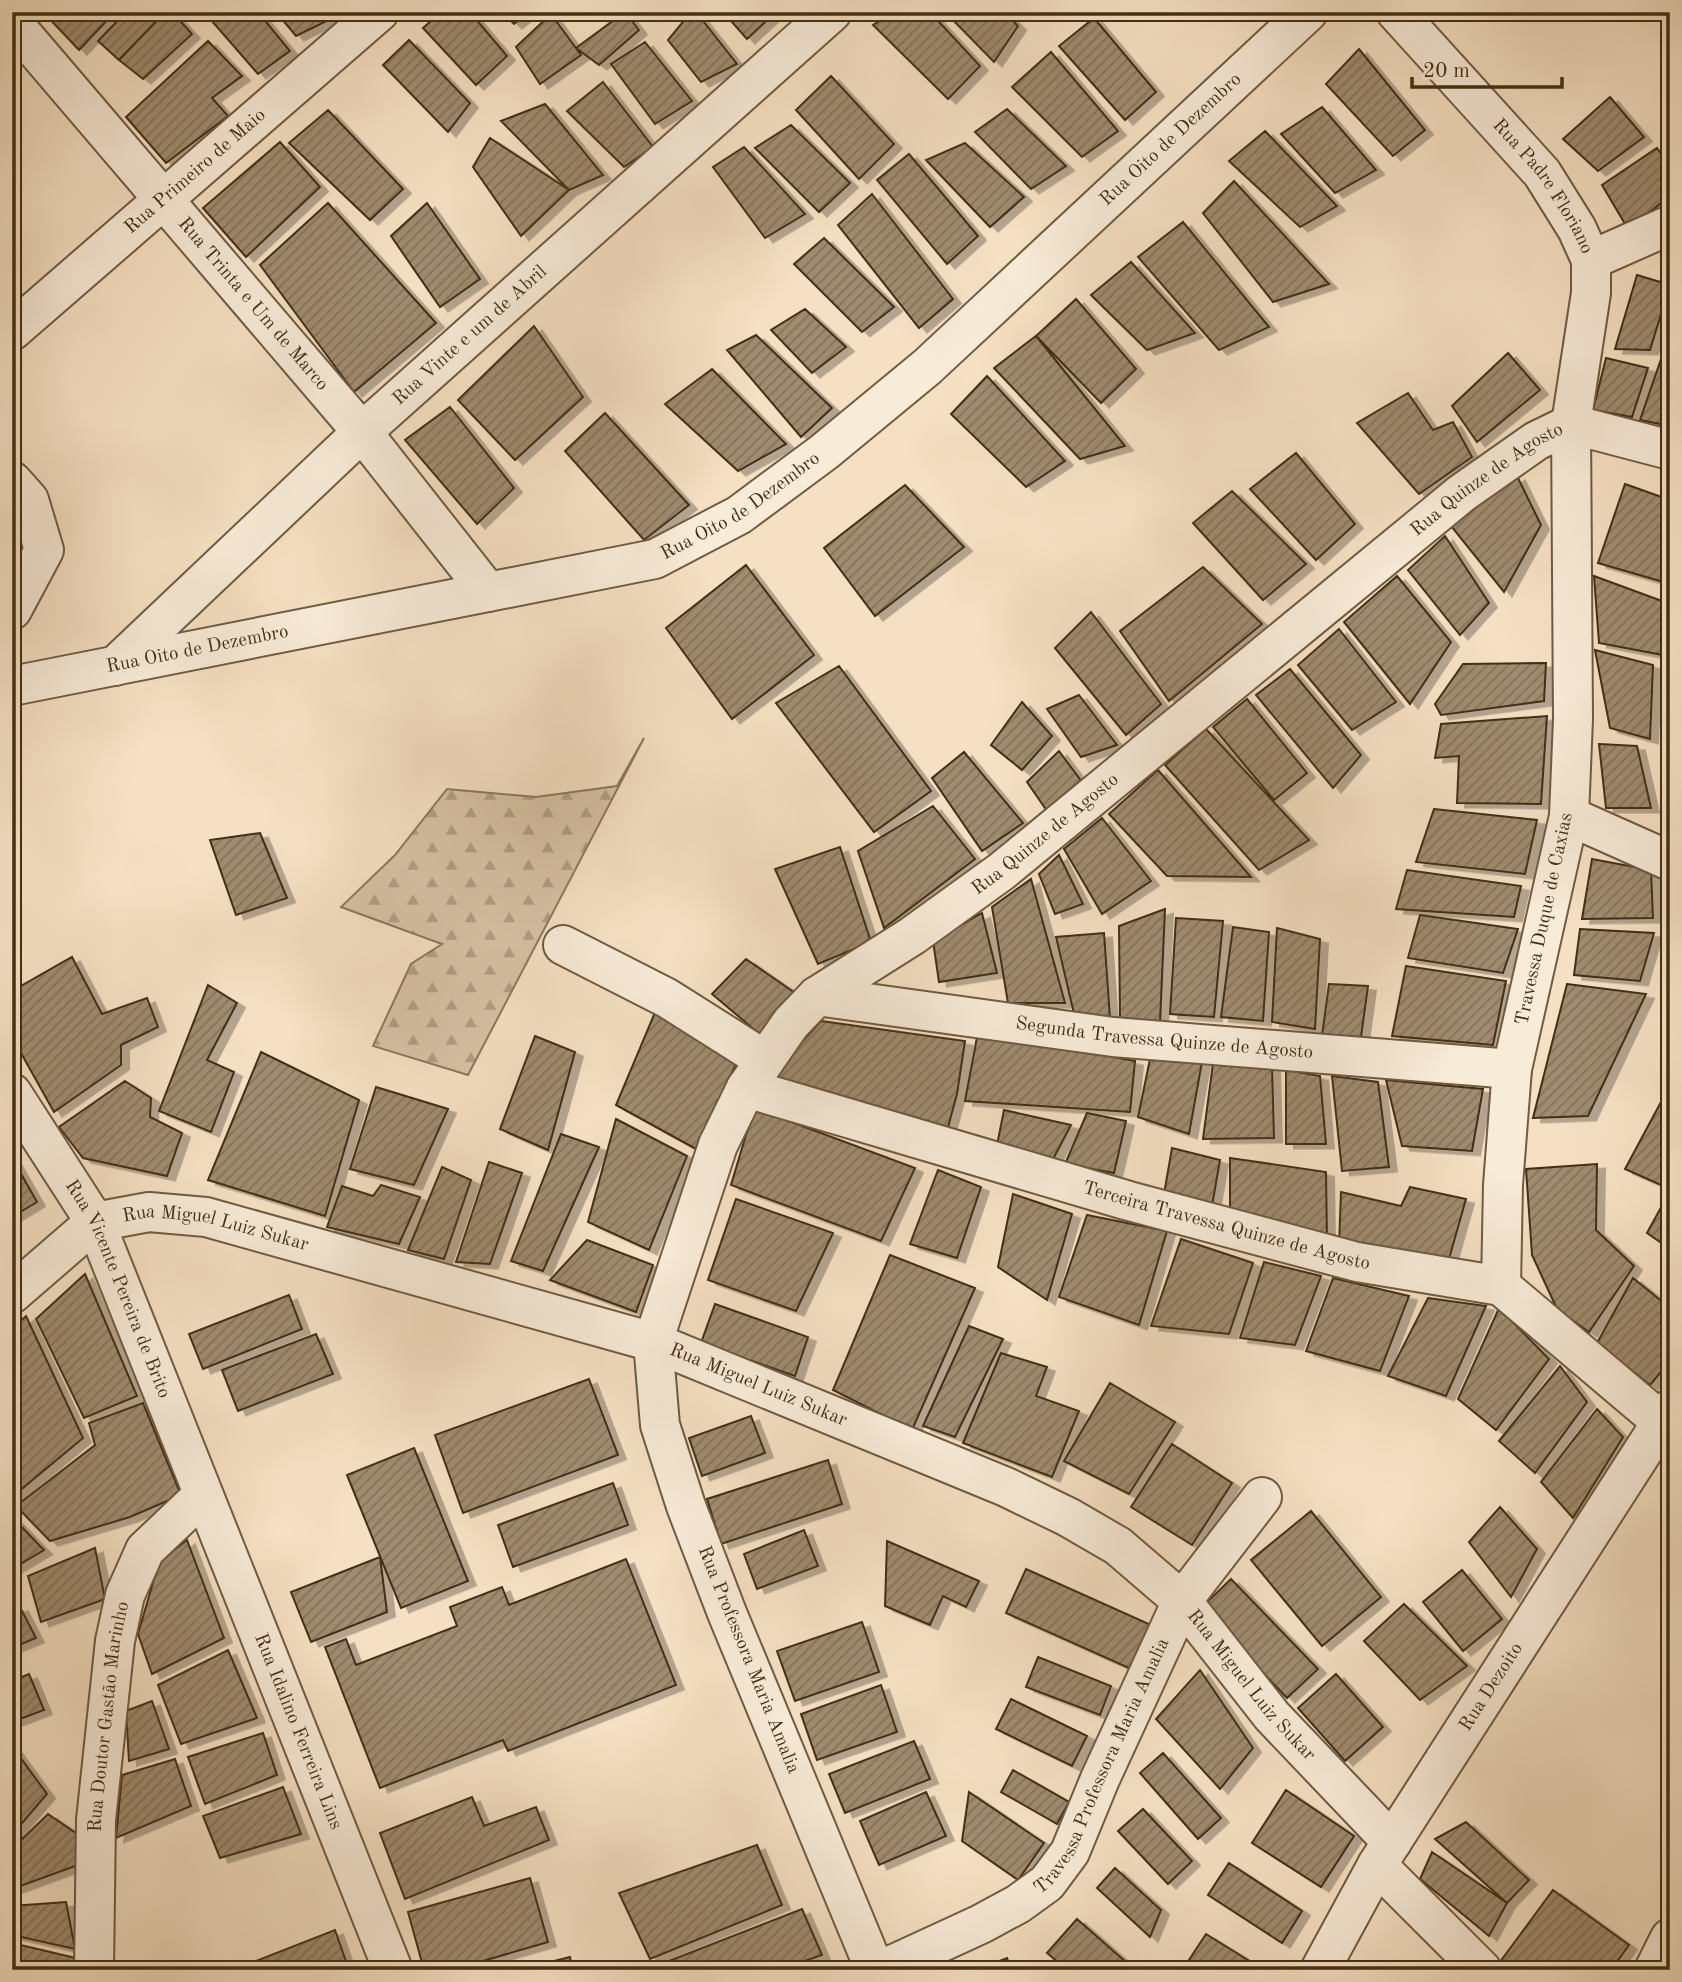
<svg xmlns="http://www.w3.org/2000/svg" width="1682" height="1982" viewBox="0 0 1682 1982" font-family="'Old Standard TT',serif">
	<style>
		.forest { fill: url(#forest-firs); stroke: #8c785d; stroke-width: 2 }
		.building { fill: url(#building-hatch); stroke: #422f15; stroke-width: 2; filter: url(#shadow) }
		.lines { fill: none; stroke-linecap: round; stroke-linejoin: round }
		.minor-casing { stroke: #6f5b40; stroke-width: 42 }
		.minor { stroke: #f8ebd8; stroke-width: 38 }
		.labels { text-anchor: middle; dominant-baseline: central; stroke-width: 6; stroke-linejoin: round; paint-order: stroke }
		.street-label { font-size: 19px; fill: #422f15; stroke: #f8ebd8 }
	</style>
	<defs>
		<pattern id="forest-firs" width="22" height="20" patternUnits="userSpaceOnUse" patternTransform="scale(1.75)"><rect width="22" height="20" fill="#d7c2a5"/><path d="M5 1l3.5 6h-7zM16 11l3.5 6h-7z" fill="#b09e85"/></pattern>
		<pattern id="building-hatch" width="6" height="6" patternUnits="userSpaceOnUse" patternTransform="scale(1.75)"><rect width="6" height="6" fill="#9f8b6f"/><path d="M-1 1l2-2M0 6l6-6M5 7l2-2" fill="none" stroke="#83725a"/></pattern>
		<filter id="shadow"><feDropShadow dx="8" dy="4.5" stdDeviation="0" flood-color="#0004"/></filter>
	</defs>
	<rect width="100%" height="100%" fill="#f5e0c3"/>
	<filter id="stains"><feTurbulence type="fractalNoise" baseFrequency=".00286" numOctaves="4"/><feColorMatrix values="0 0 0 0 .2 0 0 0 0 .09 0 0 0 0 .02 0 0 0 .5 -.17"/></filter>
	<radialGradient id="worn" r=".72"><stop offset=".6" stop-color="#630" stop-opacity="0"/><stop offset="1" stop-color="#630" stop-opacity=".3"/></radialGradient>
	<path class="forest" d="M 644,738 L 468,1075 L 373,1046 L 411,964 L 442,944 L 341,907 L 395,855 L 447,789 L 536,797 L 617,786 Z"/>
	<path class="building" d="M 43,12 L 115,12 L 79,50 Z
		M 126,12 L 165,12 L 119,60 L 98,41 Z
		M 165,12 L 172,12 L 192,34 L 143,79 L 119,60 Z
		M 204,12 L 258,12 L 290,51 L 258,74 Z
		M 276,12 L 334,12 L 337,16 L 296,36 Z
		M 441,12 L 470,12 L 507,56 L 476,85 L 423,28 Z
		M 502,12 L 529,12 L 514,24 Z
		M 625,12 L 639,30 L 599,65 L 576,48 Z
		M 691,12 L 696,12 L 737,64 L 701,82 L 668,40 Z
		M 723,12 L 776,12 L 747,39 Z
		M 894,12 L 930,12 L 980,66 L 948,99 L 873,25 Z
		M 945,12 L 1005,12 L 1018,26 L 994,62 Z
		M 551,14 L 581,55 L 540,84 L 516,47 Z
		M 1094,18 L 1156,92 L 1125,120 L 1059,46 Z
		M 409,40 L 470,103 L 448,132 L 383,65 Z
		M 208,41 L 242,76 L 212,98 L 228,116 L 166,163 L 126,117 Z
		M 645,42 L 692,101 L 655,124 L 611,64 Z
		M 1359,49 L 1425,130 L 1393,156 L 1326,84 Z
		M 1051,52 L 1118,131 L 1082,157 L 1012,87 Z
		M 831,76 L 894,144 L 859,179 L 796,110 Z
		M 603,82 L 653,147 L 624,167 L 567,111 Z
		M 1610,97 L 1644,137 L 1598,171 L 1563,139 Z
		M 545,104 L 603,175 L 569,190 L 501,121 Z
		M 1322,107 L 1376,170 L 1335,193 L 1281,134 Z
		M 1007,109 L 1066,166 L 1031,189 L 975,132 Z
		M 328,110 L 403,189 L 370,220 L 289,143 Z
		M 791,125 L 850,183 L 819,212 L 755,148 Z
		M 1265,131 L 1337,206 L 1300,227 L 1229,161 Z
		M 490,138 L 569,190 L 521,236 L 473,167 Z
		M 280,142 L 320,187 L 246,257 L 203,208 Z
		M 965,143 L 1024,197 L 990,227 L 926,160 Z
		M 744,147 L 805,214 L 765,238 L 713,167 Z
		M 1657,148 L 1670,167 L 1670,196 L 1628,229 L 1602,185 Z
		M 909,154 L 978,236 L 947,264 L 877,180 Z
		M 1234,181 L 1329,284 L 1273,302 L 1203,213 Z
		M 872,194 L 953,299 L 919,328 L 838,225 Z
		M 328,203 L 436,323 L 354,392 L 260,265 Z
		M 427,203 L 480,279 L 440,307 L 391,236 Z
		M 1183,222 L 1269,327 L 1219,350 L 1138,257 Z
		M 824,238 L 894,307 L 862,332 L 794,264 Z
		M 1131,262 L 1195,333 L 1147,350 L 1091,295 Z
		M 1637,275 L 1670,285 L 1650,350 L 1615,349 Z
		M 1076,299 L 1136,369 L 1101,403 L 1036,336 Z
		M 805,309 L 846,347 L 812,373 L 771,330 Z
		M 534,326 L 583,397 L 515,460 L 458,400 Z
		M 1670,333 L 1670,426 L 1640,420 Z
		M 756,335 L 832,408 L 801,437 L 727,350 Z
		M 1036,336 L 1125,446 L 1080,459 L 994,368 Z
		M 1508,353 L 1540,390 L 1477,442 L 1452,406 Z
		M 1606,358 L 1648,368 L 1632,417 L 1593,410 Z
		M 712,369 L 786,444 L 738,471 L 665,404 Z
		M 987,376 L 1065,461 L 1026,487 L 951,414 Z
		M 1408,393 L 1433,430 L 1453,422 L 1472,457 L 1419,494 L 1357,423 Z
		M 450,407 L 514,488 L 477,524 L 405,440 Z
		M 605,413 L 689,505 L 644,540 L 565,451 Z
		M 1296,453 L 1355,524 L 1316,560 L 1250,489 Z
		M 1517,476 L 1541,525 L 1504,592 L 1451,526 Z
		M 1625,484 L 1670,500 L 1670,584 L 1598,563 Z
		M 905,485 L 964,547 L 875,616 L 824,548 Z
		M 1232,491 L 1306,564 L 1263,600 L 1193,523 Z
		M 1445,536 L 1489,603 L 1460,635 L 1408,570 Z
		M 746,565 L 814,655 L 732,719 L 666,628 Z
		M 1203,567 L 1262,624 L 1169,701 L 1120,631 Z
		M 1397,576 L 1451,642 L 1410,704 L 1344,622 Z
		M 1594,576 L 1670,604 L 1668,656 L 1599,643 Z
		M 1091,612 L 1161,704 L 1126,735 L 1055,648 Z
		M 1339,629 L 1396,702 L 1352,730 L 1298,665 Z
		M 1595,650 L 1653,665 L 1650,739 L 1610,728 Z
		M 1546,663 L 1544,701 L 1441,715 L 1435,704 L 1463,664 Z
		M 839,666 L 931,791 L 874,832 L 776,703 Z
		M 1290,669 L 1361,755 L 1333,788 L 1256,695 Z
		M 1079,695 L 1117,745 L 1081,757 L 1047,709 Z
		M 1247,699 L 1307,773 L 1274,800 L 1213,727 Z
		M 1022,702 L 1052,736 L 1022,770 L 991,745 Z
		M 1547,716 L 1541,804 L 1457,803 L 1459,756 L 1435,758 L 1441,724 Z
		M 1206,729 L 1309,840 L 1259,870 L 1165,765 Z
		M 1599,744 L 1637,746 L 1651,808 L 1606,808 Z
		M 1059,751 L 1082,782 L 1049,814 L 1027,782 Z
		M 964,752 L 1023,823 L 982,851 L 932,778 Z
		M 1158,770 L 1251,877 L 1167,876 L 1109,814 Z
		M 933,806 L 975,859 L 884,928 L 858,851 Z
		M 1434,809 L 1537,820 L 1525,874 L 1416,862 Z
		M 1102,818 L 1151,881 L 1102,914 L 1064,849 Z
		M 260,833 L 287,898 L 236,915 L 210,840 Z
		M 840,847 L 871,942 L 818,964 L 775,869 Z
		M 1059,855 L 1083,904 L 1055,914 L 1039,874 Z
		M 1592,859 L 1651,870 L 1653,918 L 1582,919 Z
		M 1407,870 L 1521,886 L 1514,917 L 1396,909 Z
		M 1031,879 L 1065,1003 L 1008,1003 L 992,907 Z
		M 1165,909 L 1160,1023 L 1120,1018 L 1119,926 Z
		M 982,913 L 997,973 L 939,982 L 933,941 Z
		M 1420,915 L 1518,929 L 1503,973 L 1408,958 Z
		M 1176,918 L 1223,921 L 1214,1017 L 1170,1014 Z
		M 1233,927 L 1269,932 L 1263,1021 L 1221,1017 Z
		M 1277,928 L 1320,939 L 1315,1029 L 1272,1022 Z
		M 1580,929 L 1654,933 L 1640,981 L 1574,975 Z
		M 1104,933 L 1110,1018 L 1075,1018 L 1056,937 Z
		M 72,957 L 102,1014 L 147,998 L 158,1027 L 121,1045 L 121,1065 L 54,1112 L 12,1037 L 12,991 Z
		M 746,959 L 795,993 L 763,1037 L 712,994 Z
		M 1406,966 L 1506,981 L 1493,1045 L 1392,1036 Z
		M 1329,984 L 1368,986 L 1361,1037 L 1322,1036 Z
		M 1567,984 L 1646,994 L 1588,1116 L 1533,1118 Z
		M 208,985 L 237,1003 L 207,1060 L 234,1072 L 211,1132 L 159,1111 Z
		M 656,1010 L 736,1064 L 696,1149 L 616,1105 Z
		M 821,1021 L 965,1041 L 957,1094 L 947,1131 L 764,1083 Z
		M 978,1032 L 1135,1061 L 1130,1112 L 965,1101 Z
		M 535,1036 L 575,1052 L 548,1150 L 500,1129 Z
		M 261,1052 L 359,1100 L 325,1216 L 208,1180 Z
		M 1150,1059 L 1202,1062 L 1189,1134 L 1138,1117 Z
		M 1213,1063 L 1272,1067 L 1274,1138 L 1203,1139 Z
		M 1286,1070 L 1320,1076 L 1326,1144 L 1286,1144 Z
		M 1332,1076 L 1378,1082 L 1389,1167 L 1342,1171 Z
		M 1386,1080 L 1483,1089 L 1472,1151 L 1402,1146 Z
		M 125,1081 L 151,1098 L 150,1117 L 182,1133 L 167,1176 L 83,1158 L 59,1127 Z
		M 376,1087 L 448,1109 L 414,1185 L 350,1169 Z
		M 1661,1102 L 1670,1108 L 1670,1189 L 1625,1169 Z
		M 754,1108 L 915,1168 L 881,1241 L 731,1185 Z
		M 1004,1110 L 1071,1125 L 1051,1163 L 997,1145 Z
		M 1087,1113 L 1126,1121 L 1114,1173 L 1065,1164 Z
		M 616,1119 L 687,1156 L 649,1250 L 588,1222 Z
		M 561,1134 L 599,1147 L 543,1271 L 511,1261 Z
		M 1172,1148 L 1220,1160 L 1212,1206 L 1164,1194 Z
		M 12,1158 L 37,1202 L 12,1217 Z
		M 1230,1158 L 1326,1172 L 1327,1238 L 1230,1214 Z
		M 489,1162 L 522,1173 L 490,1264 L 456,1262 Z
		M 1597,1164 L 1596,1230 L 1634,1266 L 1589,1332 L 1557,1309 L 1532,1255 L 1526,1169 Z
		M 442,1167 L 471,1180 L 444,1259 L 408,1250 Z
		M 938,1170 L 981,1187 L 957,1258 L 910,1244 Z
		M 381,1185 L 420,1197 L 399,1244 L 327,1227 L 342,1186 L 373,1196 Z
		M 1410,1187 L 1466,1199 L 1449,1259 L 1339,1245 L 1341,1192 L 1401,1206 Z
		M 1670,1191 L 1670,1249 L 1647,1233 Z
		M 1013,1194 L 1072,1214 L 1047,1300 L 998,1267 Z
		M 736,1199 L 833,1233 L 796,1311 L 708,1280 Z
		M 1087,1215 L 1167,1231 L 1139,1325 L 1059,1297 Z
		M 1181,1239 L 1253,1263 L 1229,1334 L 1151,1326 Z
		M 587,1240 L 653,1265 L 636,1312 L 550,1280 Z
		M 890,1255 L 975,1288 L 912,1430 L 833,1390 Z
		M 1264,1262 L 1321,1276 L 1295,1345 L 1240,1338 Z
		M 85,1274 L 137,1396 L 84,1418 L 36,1319 Z
		M 1333,1278 L 1409,1296 L 1380,1371 L 1306,1351 Z
		M 1633,1278 L 1670,1308 L 1670,1361 L 1650,1385 L 1597,1343 Z
		M 289,1295 L 302,1329 L 203,1369 L 189,1334 Z
		M 1428,1298 L 1486,1306 L 1446,1396 L 1388,1376 Z
		M 715,1304 L 808,1337 L 795,1376 L 701,1343 Z
		M 1499,1308 L 1549,1359 L 1496,1430 L 1458,1399 Z
		M 26,1316 L 83,1438 L 12,1497 L 12,1328 Z
		M 969,1326 L 1003,1339 L 955,1437 L 923,1426 Z
		M 316,1334 L 333,1374 L 238,1411 L 222,1370 Z
		M 1001,1353 L 1047,1367 L 1036,1396 L 1079,1411 L 1052,1477 L 963,1443 Z
		M 1560,1366 L 1587,1402 L 1535,1473 L 1499,1441 Z
		M 589,1379 L 618,1455 L 463,1513 L 435,1435 Z
		M 1110,1383 L 1175,1422 L 1129,1494 L 1064,1461 Z
		M 143,1403 L 181,1495 L 130,1517 L 50,1541 L 16,1506 L 95,1445 L 89,1423 Z
		M 1597,1409 L 1623,1437 L 1573,1518 L 1541,1482 Z
		M 751,1416 L 765,1453 L 702,1476 L 689,1438 Z
		M 1172,1444 L 1232,1483 L 1192,1545 L 1131,1507 Z
		M 414,1448 L 468,1581 L 401,1608 L 347,1475 Z
		M 828,1460 L 842,1504 L 721,1544 L 707,1499 Z
		M 613,1483 L 628,1525 L 513,1567 L 498,1525 Z
		M 1500,1507 L 1537,1549 L 1511,1597 L 1469,1542 Z
		M 1311,1511 L 1381,1597 L 1322,1646 L 1251,1560 Z
		M 15,1520 L 44,1550 L 12,1569 L 12,1523 Z
		M 804,1530 L 818,1566 L 757,1589 L 744,1554 Z
		M 187,1540 L 224,1638 L 152,1674 L 138,1634 L 159,1562 Z
		M 887,1541 L 979,1581 L 966,1607 L 943,1596 L 930,1625 L 885,1606 Z
		M 95,1548 L 105,1599 L 41,1622 L 28,1576 Z
		M 380,1557 L 387,1612 L 311,1642 L 291,1592 Z
		M 626,1559 L 676,1685 L 508,1751 L 503,1740 L 380,1788 L 325,1647 L 346,1639 L 356,1665 L 457,1626 L 450,1607 L 502,1587 L 509,1605 Z
		M 1026,1569 L 1151,1625 L 1131,1669 L 1006,1613 Z
		M 1462,1570 L 1502,1619 L 1463,1651 L 1423,1602 Z
		M 1231,1579 L 1318,1669 L 1287,1698 L 1201,1608 Z
		M 1404,1604 L 1467,1666 L 1420,1700 L 1364,1641 Z
		M 20,1607 L 36,1638 L 12,1648 L 12,1610 Z
		M 862,1622 L 879,1672 L 795,1701 L 777,1651 Z
		M 228,1650 L 257,1718 L 181,1744 L 158,1685 Z
		M 1038,1657 L 1111,1686 L 1100,1715 L 1026,1687 Z
		M 1200,1670 L 1253,1748 L 1220,1789 L 1156,1719 Z
		M 29,1674 L 44,1710 L 12,1722 L 12,1681 Z
		M 1336,1674 L 1383,1727 L 1345,1761 L 1298,1708 Z
		M 881,1685 L 897,1732 L 817,1760 L 801,1714 Z
		M 1011,1699 L 1087,1736 L 1072,1766 L 996,1729 Z
		M 152,1701 L 169,1749 L 129,1761 L 126,1711 Z
		M 263,1733 L 277,1775 L 205,1804 L 188,1757 Z
		M 914,1741 L 930,1779 L 845,1813 L 829,1774 Z
		M 12,1746 L 47,1794 L 12,1835 Z
		M 1163,1753 L 1221,1818 L 1198,1839 L 1140,1773 Z
		M 175,1759 L 191,1806 L 116,1838 L 122,1775 Z
		M 1013,1770 L 1069,1802 L 1057,1824 L 1001,1792 Z
		M 283,1787 L 301,1834 L 220,1858 L 203,1816 Z
		M 1286,1790 L 1354,1836 L 1321,1887 L 1252,1843 Z
		M 926,1792 L 946,1836 L 879,1865 L 860,1821 Z
		M 969,1792 L 1044,1843 L 1018,1880 L 962,1841 Z
		M 472,1797 L 484,1826 L 536,1807 L 549,1840 L 405,1899 L 380,1833 Z
		M 1143,1809 L 1192,1861 L 1168,1884 L 1118,1831 Z
		M 48,1814 L 83,1838 L 78,1865 L 12,1889 L 12,1849 Z
		M 1466,1822 L 1529,1880 L 1507,1903 L 1435,1839 Z
		M 757,1845 L 782,1905 L 650,1959 L 619,1893 Z
		M 1432,1852 L 1507,1903 L 1489,1936 L 1420,1879 Z
		M 1229,1863 L 1302,1911 L 1282,1943 L 1208,1895 Z
		M 1115,1868 L 1161,1910 L 1150,1937 L 1097,1888 Z
		M 530,1878 L 548,1942 L 452,1970 L 424,1970 L 408,1912 Z
		M 1553,1890 L 1629,1945 L 1611,1970 L 1502,1970 L 1497,1966 Z
		M 66,1902 L 75,1949 L 12,1935 L 12,1906 Z
		M 802,1909 L 822,1955 L 779,1970 L 646,1970 Z
		M 1077,1919 L 1135,1970 L 1067,1970 L 1047,1953 Z
		M 335,1930 L 349,1970 L 233,1970 Z
		M 1206,1934 L 1264,1970 L 1191,1970 L 1185,1966 Z
		M 12,1943 L 76,1958 L 76,1970 L 12,1970 Z
		M 570,1957 L 573,1970 L 519,1970 Z
		M 1007,1958 L 1011,1970 L 976,1970 Z"/>
	<g class="lines">
		<defs>
			<g id="minor">
				<path id="s1" d="M 1396,12 L 1542,173 L 1577,229 L 1591,260 L 1591,293 L 1571,424 L 1573,719 L 1569,816 L 1512,1069 L 1503,1185 L 1501,1286"/>
				<path id="s2" d="M 12,22 L 362,432 L 488,592"/>
				<path d="M 1591,260 L 1670,225"/>
				<path id="s3" d="M 12,331 L 379,12"/>
				<path d="M 1571,424 L 1670,450"/>
				<path d="M 12,481 L 29,500 L 44,550 L 12,610"/>
				<path id="s4" d="M 115,666 L 362,432 L 832,12"/>
				<path id="s5" d="M 12,686 L 655,559 L 739,515 L 824,452 L 927,367 L 1308,12"/>
				<path d="M 1569,816 L 1670,861"/>
				<path d="M 563,945 L 667,998 L 765,1060"/>
				<path id="s6" d="M 817,996 L 1113,1037 L 1512,1069"/>
				<path id="s7" d="M 746,1088 L 1129,1201 L 1357,1262 L 1501,1286 L 1670,1429"/>
				<path id="s8" d="M 12,1093 L 95,1222 L 393,1970"/>
				<path id="s9" d="M 12,1294 L 95,1222 L 149,1212 L 206,1217 L 653,1342 L 1006,1487 L 1068,1517 L 1118,1546 L 1182,1601 L 1272,1716 L 1392,1842"/>
				<path d="M 1377,1865 L 1482,1970"/>
				<path id="s10" d="M 94,1970 L 96,1820 L 115,1641 L 125,1595 L 145,1550 L 203,1495"/>
				<path id="s11" d="M 875,1970 L 727,1613 L 686,1506 L 660,1425 L 653,1342 L 718,1145 L 746,1088 L 791,1023 L 817,996 L 912,936 L 1002,871 L 1462,493 L 1536,441 L 1571,424"/>
				<path id="s12" d="M 881,1970 L 981,1924 L 1018,1904 L 1047,1883 L 1070,1852 L 1100,1779 L 1182,1601 L 1262,1497"/>
				<path id="s13" d="M 1320,1970 L 1377,1865 L 1670,1409"/>
				<path d="M 1654,1970 L 1670,1938"/>
			</g>
		</defs>
		<use href="#minor" class="minor-casing"/>
		<use href="#minor" class="minor"/>
	</g>
	<g class="labels">
		<g class="street-label">
			<text stroke="none"><textPath href="#s5" startOffset="1323">Rua Oito de Dezembro</textPath></text>
			<text stroke="none"><textPath href="#s3" startOffset="243">Rua Primeiro de Maio</textPath></text>
			<text stroke="none"><textPath href="#s1" startOffset="229">Rua Padre Floriano</textPath></text>
			<text stroke="none"><textPath href="#s2" startOffset="371">Rua Trinta e Um de Marco</textPath></text>
			<text stroke="none"><textPath href="#s4" startOffset="485">Rua Vinte e um de Abril</textPath></text>
			<text stroke="none"><textPath href="#s11" startOffset="1904">Rua Quinze de Agosto</textPath></text>
			<text stroke="none"><textPath href="#s5" startOffset="756">Rua Oito de Dezembro</textPath></text>
			<text stroke="none"><textPath href="#s5" startOffset="189">Rua Oito de Dezembro</textPath></text>
			<text stroke="none"><textPath href="#s11" startOffset="1337">Rua Quinze de Agosto</textPath></text>
			<text transform="translate(1545 919) rotate(-78)">Travessa Duque de Caxias</text>
			<text stroke="none"><textPath href="#s6" startOffset="350">Segunda Travessa Quinze de Agosto</textPath></text>
			<text stroke="none"><textPath href="#s7" startOffset="500">Terceira Travessa Quinze de Agosto</textPath></text>
			<text stroke="none"><textPath href="#s9" startOffset="233">Rua Miguel Luiz Sukar</textPath></text>
			<text stroke="none"><textPath href="#s8" startOffset="224">Rua Vicente Pereira de Brito</textPath></text>
			<text stroke="none"><textPath href="#s9" startOffset="800">Rua Miguel Luiz Sukar</textPath></text>
			<text transform="translate(748 1660) rotate(68)">Rua Professora Maria Amalia</text>
			<text stroke="none"><textPath href="#s9" startOffset="1388">Rua Miguel Luiz Sukar</textPath></text>
			<text stroke="none"><textPath href="#s13" startOffset="331">Rua Dezoito</textPath></text>
			<text stroke="none"><textPath href="#s10" startOffset="254">Rua Doutor Gastão Marinho</textPath></text>
			<text stroke="none"><textPath href="#s8" startOffset="702">Rua Idalino Ferreira Lins</textPath></text>
			<text stroke="none"><textPath href="#s12" startOffset="317">Travessa Professora Maria Amalia</textPath></text>
		</g>
	</g>
	<rect width="1682" height="1982" fill="none" stroke="#f5e0c3" stroke-width="42"/>
	<rect x="14" y="14" width="1654" height="1954" fill="none" stroke="#422f15" stroke-width="3.5"/>
	<rect x="21" y="21" width="1640" height="1940" fill="none" stroke="#422f15" stroke-width="2"/>
	<path d="M1412 77v10h150v-10" fill="none" stroke="#422f15" stroke-width="3.5"/>
	<text x="1423" y="77" font-size="21" fill="#422f15" stroke="#f8ebd8" stroke-width="5" paint-order="stroke">20 m</text>
	<rect width="100%" height="100%" filter="url(#stains)"/>
	<rect width="100%" height="100%" fill="url(#worn)"/>
</svg>
